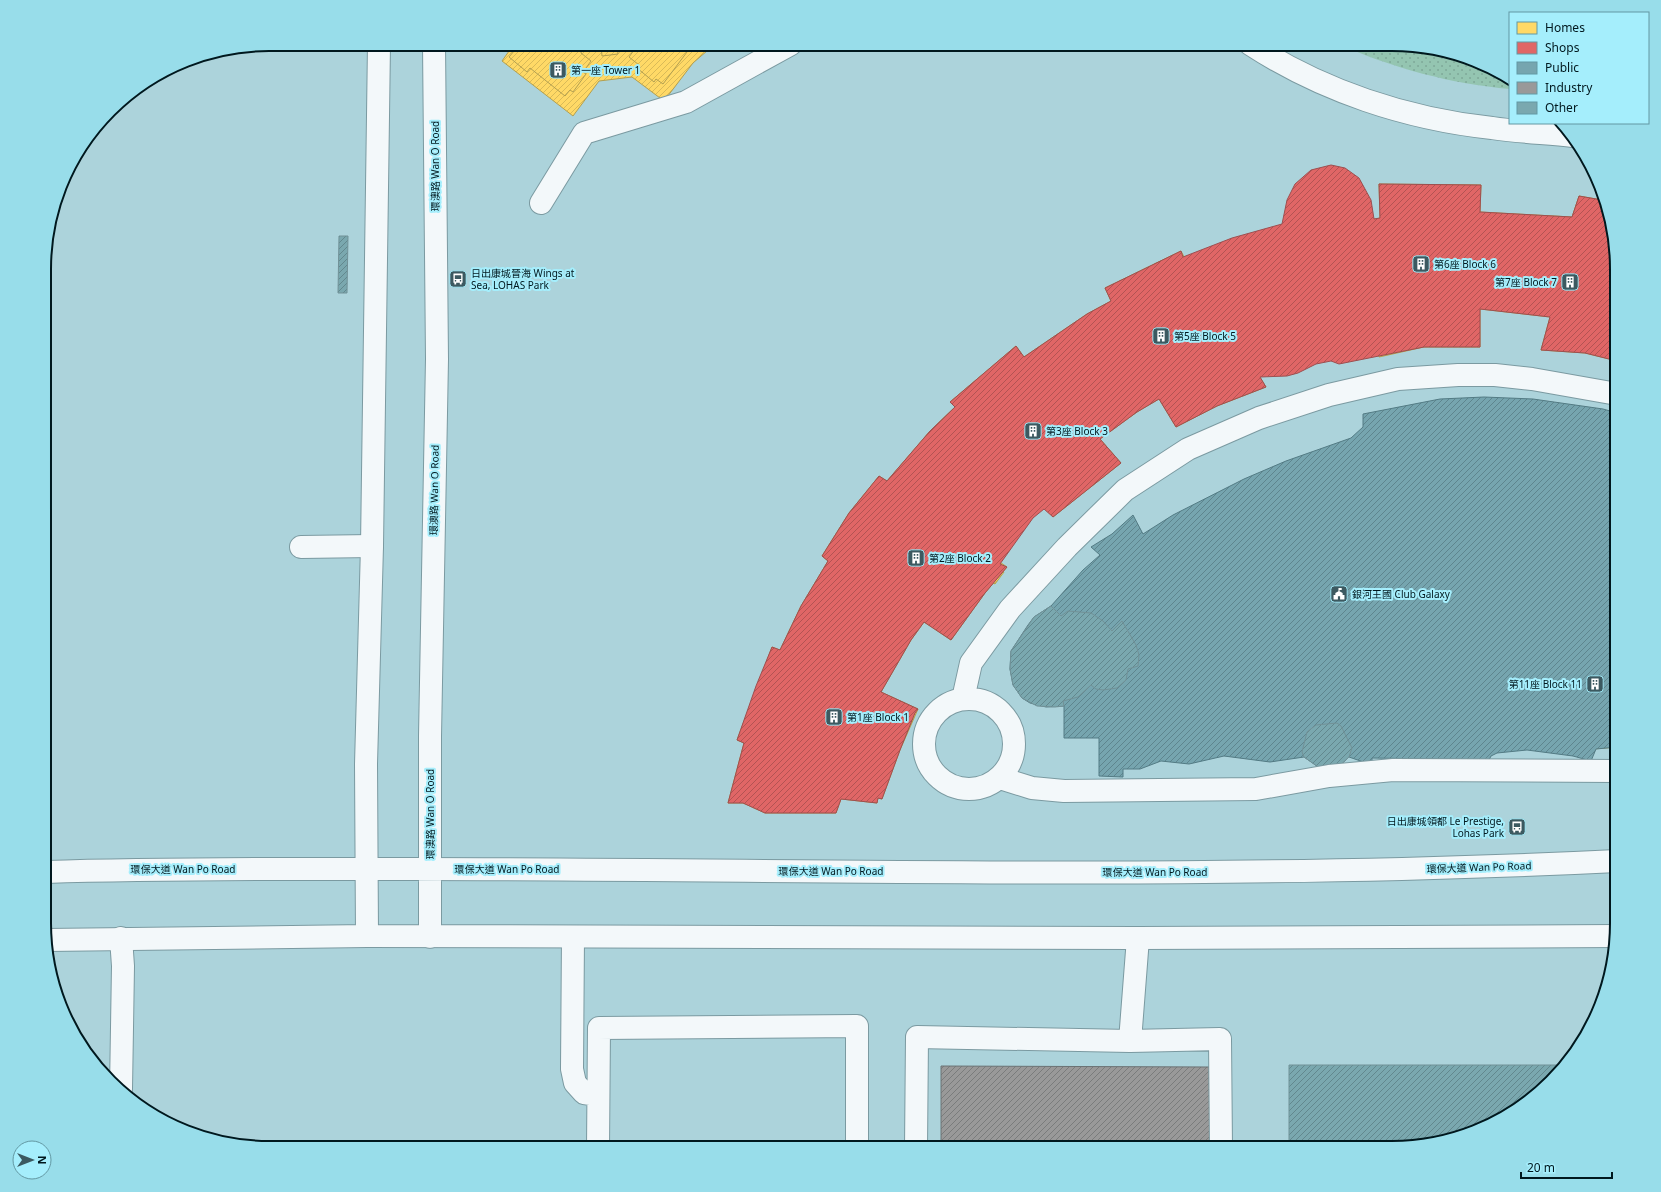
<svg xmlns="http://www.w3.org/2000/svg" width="1661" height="1192" viewBox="0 0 1661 1192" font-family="'Noto Sans','Noto Sans TC',sans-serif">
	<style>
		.park { fill: url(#park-dots) }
		.homes { fill: url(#homes-hatch); stroke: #b29f50 }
		.shops { fill: url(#shops-hatch); stroke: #9d4f50 }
		.public { fill: url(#public-hatch); stroke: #537b84 }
		.industry { fill: url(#industry-hatch); stroke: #6b7274 }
		.building { fill: url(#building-hatch); stroke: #719197 }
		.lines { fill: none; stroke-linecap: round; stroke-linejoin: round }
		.minor-casing { stroke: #7b9aa1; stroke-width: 24 }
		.major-casing { stroke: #7b9aa1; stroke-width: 24 }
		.minor { stroke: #f3f8fa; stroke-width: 22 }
		.major { stroke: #f3f8fa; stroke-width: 22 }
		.labels { text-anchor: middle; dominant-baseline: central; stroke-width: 4; stroke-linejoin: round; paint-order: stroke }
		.poi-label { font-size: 10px; fill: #00181e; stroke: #a5eefc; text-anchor: start }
		.street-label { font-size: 10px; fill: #00181e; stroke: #a5eefc }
		.rim { fill: none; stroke: #00181e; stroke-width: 2 }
	</style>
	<defs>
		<pattern id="park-dots" width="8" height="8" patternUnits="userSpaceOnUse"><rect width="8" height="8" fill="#94c5b1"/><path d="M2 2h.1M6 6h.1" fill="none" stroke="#7ea898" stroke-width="1.8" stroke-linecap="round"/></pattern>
		<pattern id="homes-hatch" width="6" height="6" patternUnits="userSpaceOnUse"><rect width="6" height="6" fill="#ffd966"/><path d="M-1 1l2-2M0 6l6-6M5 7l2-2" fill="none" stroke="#d9ba58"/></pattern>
		<pattern id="shops-hatch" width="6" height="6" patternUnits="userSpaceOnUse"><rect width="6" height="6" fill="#e06666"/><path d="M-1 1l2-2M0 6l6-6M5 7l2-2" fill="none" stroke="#b35353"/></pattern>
		<pattern id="public-hatch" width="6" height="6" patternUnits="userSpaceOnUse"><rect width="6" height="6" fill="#76a5af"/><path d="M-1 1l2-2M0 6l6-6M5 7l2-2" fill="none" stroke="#5e858e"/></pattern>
		<pattern id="industry-hatch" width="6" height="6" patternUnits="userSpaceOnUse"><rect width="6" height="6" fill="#999"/><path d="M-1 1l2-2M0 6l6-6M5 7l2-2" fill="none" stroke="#7a7c7c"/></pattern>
		<pattern id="building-hatch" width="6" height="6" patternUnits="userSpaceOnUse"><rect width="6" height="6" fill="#7aa8af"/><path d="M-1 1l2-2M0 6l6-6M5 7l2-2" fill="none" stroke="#62888e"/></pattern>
	</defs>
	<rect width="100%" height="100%" fill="#acd3db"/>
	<path class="park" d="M 1338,44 L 1406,44 L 1478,61 L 1510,80 L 1510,89 C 1451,84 1393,68 1338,44 Z"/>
	<path class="homes" d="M 514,44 L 715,44 L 693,63 L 664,101 L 632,77 L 599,81 L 573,116 L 502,61 Z
		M 520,44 L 617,44 L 618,54 L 602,56 L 601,45 L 582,48 L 581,53 L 591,61 L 583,72 L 586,74 L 573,92 L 570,90 L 565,96 L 530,68 L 527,72 L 509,57 Z
		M 635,44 L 685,44 L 690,48 L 663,84 L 656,79 L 654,82 L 637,68 L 639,65 L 629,57 L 637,46 Z
		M 1379,184 L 1481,185 L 1480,212 L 1572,217 L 1579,196 L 1602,200 L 1617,255 L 1617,361 L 1585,353 L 1541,350 L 1550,317 L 1480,309 L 1480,347 L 1424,347 L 1379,357 L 1379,304 L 1327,312 L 1327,228 L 1380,218 Z
		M 1386,185 L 1402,185 L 1404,195 L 1413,195 L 1415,199 L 1419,199 L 1419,204 L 1440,203 L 1440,200 L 1445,199 L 1445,195 L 1457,194 L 1457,186 L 1473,186 L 1473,200 L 1464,202 L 1464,206 L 1473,206 L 1473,224 L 1469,227 L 1472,232 L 1479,232 L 1480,227 L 1483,225 L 1487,225 L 1492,231 L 1522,231 L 1522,260 L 1471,260 L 1472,262 L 1480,262 L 1481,266 L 1497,265 L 1498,275 L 1501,275 L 1501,266 L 1510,266 L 1510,273 L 1520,273 L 1519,292 L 1509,291 L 1509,294 L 1489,294 L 1488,298 L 1485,299 L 1479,298 L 1478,293 L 1473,293 L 1473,322 L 1464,322 L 1464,328 L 1472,328 L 1472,343 L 1458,343 L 1457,333 L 1445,333 L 1444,328 L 1440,328 L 1439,323 L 1418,323 L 1418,328 L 1414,328 L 1414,332 L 1401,333 L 1401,342 L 1385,342 L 1385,327 L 1394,327 L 1394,322 L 1385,322 L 1385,301 L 1389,299 L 1383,292 L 1378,293 L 1378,297 L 1376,300 L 1368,298 L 1367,293 L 1358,293 L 1358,299 L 1333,300 L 1333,290 L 1343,290 L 1345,286 L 1330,285 L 1330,273 L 1336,272 L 1336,264 L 1386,264 L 1386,258 L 1337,258 L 1336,230 L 1368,231 L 1371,225 L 1379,226 L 1379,232 L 1384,232 L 1389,229 L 1386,224 L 1386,205 L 1395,205 L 1394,199 L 1386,199 Z
		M 1591,208 L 1603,210 L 1602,216 L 1606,216 L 1617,255 L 1617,357 L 1616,352 L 1607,349 L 1607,345 L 1604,344 L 1605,338 L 1597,336 L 1596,338 L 1588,337 L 1587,341 L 1582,340 L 1581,343 L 1571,342 L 1569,346 L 1555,342 L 1562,317 L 1574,318 L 1574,314 L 1569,312 L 1569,305 L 1563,302 L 1558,308 L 1553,307 L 1550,304 L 1550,300 L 1531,296 L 1531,293 L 1521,288 L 1527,264 L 1539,267 L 1538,275 L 1541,275 L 1543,269 L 1564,274 L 1565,269 L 1550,264 L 1550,256 L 1548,256 L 1547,264 L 1537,262 L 1538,255 L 1529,254 L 1533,234 L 1544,237 L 1544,234 L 1563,239 L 1574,237 L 1573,242 L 1578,244 L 1589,240 L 1594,241 L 1595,236 L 1582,232 L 1584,221 L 1587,222 Z
		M 1181,251 L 1191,270 L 1238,253 L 1277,325 L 1237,340 L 1266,387 L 1217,406 L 1176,427 L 1159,399 L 1137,412 L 1100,439 L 1121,463 L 1053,517 L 1030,493 L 979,548 L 1007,567 L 985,593 L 951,640 L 924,622 L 911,640 L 881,692 L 918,709 L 900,750 L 882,799 L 878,798 L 877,803 L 841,799 L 836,813 L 765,813 L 743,803 L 728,803 L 744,743 L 737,740 L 772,647 L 780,650 L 801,606 L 828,561 L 822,556 L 849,513 L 879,476 L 887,481 L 930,431 L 955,407 L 950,402 L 1016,346 L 1024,357 L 1087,314 L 1111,301 L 1105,288 Z
		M 1178,254 L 1188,274 L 1178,280 L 1180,284 L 1188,280 L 1189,283 L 1201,279 L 1199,276 L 1202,270 L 1208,269 L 1212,272 L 1227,262 L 1230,264 L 1237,260 L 1246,276 L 1238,280 L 1242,286 L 1214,302 L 1217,307 L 1235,297 L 1239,305 L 1243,304 L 1238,295 L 1245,291 L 1249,297 L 1258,293 L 1266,308 L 1258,313 L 1259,315 L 1241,325 L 1241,331 L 1239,334 L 1233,334 L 1231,329 L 1227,331 L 1225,339 L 1228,341 L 1231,340 L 1242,357 L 1234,362 L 1236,366 L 1243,362 L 1251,376 L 1238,383 L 1233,374 L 1216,380 L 1213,375 L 1195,385 L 1197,390 L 1194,394 L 1184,400 L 1189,409 L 1176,417 L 1169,405 L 1176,400 L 1173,396 L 1164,398 L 1156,382 L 1159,380 L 1159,376 L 1152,374 L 1148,375 L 1149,382 L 1147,385 L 1140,385 L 1137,383 L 1122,392 L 1120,390 L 1112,394 L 1102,379 L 1111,375 L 1107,367 L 1114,364 L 1119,373 L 1123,371 L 1119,361 L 1136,353 L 1134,348 L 1117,358 L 1112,349 L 1109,351 L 1114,360 L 1106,364 L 1103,358 L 1094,362 L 1085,346 L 1094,341 L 1093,338 L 1110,330 L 1109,327 L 1113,321 L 1120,322 L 1122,325 L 1130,322 L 1129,312 L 1135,309 L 1132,304 L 1122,310 L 1112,286 L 1121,280 L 1124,285 L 1134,280 L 1136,282 L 1139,281 L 1143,288 L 1150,284 L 1148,280 L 1156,275 L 1152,269 L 1155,267 L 1154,264 Z
		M 1078,353 L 1090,366 L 1083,372 L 1095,386 L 1100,381 L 1112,395 L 1105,401 L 1107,403 L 1092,416 L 1094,419 L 1093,425 L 1089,427 L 1083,423 L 1081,425 L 1081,435 L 1084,438 L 1078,443 L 1084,447 L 1093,439 L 1109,460 L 1100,468 L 1097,464 L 1089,472 L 1085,469 L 1081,471 L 1077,468 L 1063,479 L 1068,485 L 1066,487 L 1068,489 L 1059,497 L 1062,502 L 1053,510 L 1035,491 L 1045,482 L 1041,478 L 1034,481 L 1031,478 L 1023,478 L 1020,479 L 1024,485 L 1019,490 L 1015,490 L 1012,487 L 999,501 L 996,500 L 991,506 L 976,494 L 984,486 L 978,482 L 985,475 L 992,482 L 995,480 L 989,473 L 1002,460 L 999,457 L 985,470 L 978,464 L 975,466 L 982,473 L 975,479 L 970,474 L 964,479 L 952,465 L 958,459 L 957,457 L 971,444 L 970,440 L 973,435 L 979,435 L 982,438 L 985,435 L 984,426 L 989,420 L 986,417 L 976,424 L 968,415 L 970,414 L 961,404 L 969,396 L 973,399 L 981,392 L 984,394 L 985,392 L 991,397 L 1005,384 L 1000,378 L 1003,376 L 1000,374 L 1009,367 L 1006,363 L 1014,355 L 1023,365 L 1025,365 L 1034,373 L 1023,382 L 1028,386 L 1034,381 L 1042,382 L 1046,380 L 1044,378 L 1044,371 L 1050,369 L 1053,370 L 1068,357 L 1072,359 Z
		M 941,467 L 966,484 L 960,492 L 952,488 L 951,491 L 957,497 L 945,511 L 937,523 L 940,526 L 945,519 L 948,520 L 956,508 L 963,514 L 966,510 L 958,504 L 963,497 L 968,501 L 974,493 L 988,505 L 983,513 L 986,514 L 974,530 L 977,537 L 974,541 L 969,542 L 965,539 L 965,547 L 967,550 L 971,548 L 988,559 L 983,567 L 987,570 L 992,563 L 1004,572 L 995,584 L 987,579 L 979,589 L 977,587 L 974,591 L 969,588 L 964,596 L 959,594 L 955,601 L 960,605 L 958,608 L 961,610 L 954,620 L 956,622 L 948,632 L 937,625 L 945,615 L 940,611 L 932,622 L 924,615 L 925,612 L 916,612 L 914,615 L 918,620 L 917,624 L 913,627 L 907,627 L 896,642 L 894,640 L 889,648 L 872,638 L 877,629 L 871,626 L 877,618 L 885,625 L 888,622 L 879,615 L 889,603 L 886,601 L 892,594 L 890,591 L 868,623 L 861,620 L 859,622 L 864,629 L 859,635 L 844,626 L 835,618 L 853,593 L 851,589 L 852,584 L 856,582 L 862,583 L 864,576 L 863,574 L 856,575 L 843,564 L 847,557 L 844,555 L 838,560 L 826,553 L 835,539 L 843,545 L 850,535 L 853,535 L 855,533 L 861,536 L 873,518 L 868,515 L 870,511 L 868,509 L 875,500 L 867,494 L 877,481 L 889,489 L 883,497 L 887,500 L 893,493 L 909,504 L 909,508 L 920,508 L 914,500 L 915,496 L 917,494 L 923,493 Z
		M 1617,616 L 1617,747 L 1568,751 L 1551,646 L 1594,636 L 1592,624 Z
		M 832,624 L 859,636 L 856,643 L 848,642 L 847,645 L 853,648 L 838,682 L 841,683 L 846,674 L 849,675 L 854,661 L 863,663 L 864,661 L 856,656 L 859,649 L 866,651 L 870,642 L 886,651 L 882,659 L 885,661 L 878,678 L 881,686 L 879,691 L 871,690 L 872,700 L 878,697 L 898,705 L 894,713 L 899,715 L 903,707 L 915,712 L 909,726 L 901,723 L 891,738 L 884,736 L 876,756 L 883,758 L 881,762 L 884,764 L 879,776 L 888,780 L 883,794 L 869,788 L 872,780 L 867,778 L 864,786 L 844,778 L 845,773 L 838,773 L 835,777 L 839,781 L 839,786 L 837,789 L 830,789 L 829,793 L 835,796 L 829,811 L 818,806 L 815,812 L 803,808 L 806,802 L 798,798 L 810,771 L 806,770 L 789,809 L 780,806 L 778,811 L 767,807 L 772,794 L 768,792 L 764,801 L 754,797 L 764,774 L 771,777 L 774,769 L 769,763 L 774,757 L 779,758 L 781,753 L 777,745 L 772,748 L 741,734 L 745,719 L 752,723 L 762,707 L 768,709 L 776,689 L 770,687 L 771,683 L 769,681 L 774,669 L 766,667 L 772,653 L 784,657 L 781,666 L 783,667 L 785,667 L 788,659 L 808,666 L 807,672 L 817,668 L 812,657 L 815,653 L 820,653 Z
		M 1617,628 L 1617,735 L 1607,736 L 1608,741 L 1587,745 L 1585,741 L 1574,743 L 1572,729 L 1575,728 L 1573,719 L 1577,719 L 1577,712 L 1574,710 L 1570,688 L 1573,687 L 1572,680 L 1565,681 L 1565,674 L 1560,675 L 1559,659 L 1569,657 L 1569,652 L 1591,648 L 1593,653 L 1605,652 L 1603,637 L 1607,637 L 1606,630 Z"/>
	<path class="shops" d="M 1331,165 L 1345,168 L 1359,178 L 1371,200 L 1374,219 L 1380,218 L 1379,184 L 1481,185 L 1480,212 L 1572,217 L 1579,196 L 1602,200 L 1617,255 L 1617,361 L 1585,353 L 1541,350 L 1550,317 L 1480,309 L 1480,347 L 1424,347 L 1339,364 L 1331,361 L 1316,364 L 1298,373 L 1287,376 L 1260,377 L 1266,387 L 1217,406 L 1176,427 L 1159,399 L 1137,412 L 1100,439 L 1121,463 L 1053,517 L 1044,509 L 1033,518 L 1000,564 L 1007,567 L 985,593 L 951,640 L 924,622 L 911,640 L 881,692 L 918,709 L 915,713 L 900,750 L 882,799 L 878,798 L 877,803 L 841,799 L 836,813 L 765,813 L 743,803 L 728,803 L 744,743 L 737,740 L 756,686 L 772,647 L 780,650 L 801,606 L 828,561 L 822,556 L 849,513 L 879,476 L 887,481 L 930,431 L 955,407 L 950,402 L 1016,346 L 1024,357 L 1087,314 L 1111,301 L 1105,288 L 1181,251 L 1183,257 L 1232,238 L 1282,224 L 1287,200 L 1295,184 L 1311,170 Z"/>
	<path class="public" d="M 1484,397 L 1533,399 L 1603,409 L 1617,413 L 1617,747 L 1596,749 L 1591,761 L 1573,756 L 1527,750 L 1497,753 L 1491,756 L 1489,760 L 1372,758 L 1372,765 L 1349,757 L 1335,770 L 1324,771 L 1304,757 L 1270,762 L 1224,756 L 1189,764 L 1161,761 L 1140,769 L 1123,769 L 1123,777 L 1099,776 L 1099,738 L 1064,738 L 1064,706 L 1046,707 L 1030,703 L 1022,698 L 1013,685 L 1010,669 L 1011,651 L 1028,625 L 1034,617 L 1051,606 L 1083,570 L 1100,555 L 1091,547 L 1112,534 L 1133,515 L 1143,534 L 1173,515 L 1244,479 L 1286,461 L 1351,438 L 1363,427 L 1363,414 L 1440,399 Z"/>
	<path class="industry" d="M 941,1066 L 1210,1067 L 1210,1148 L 941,1148 Z"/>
	<path class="building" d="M 339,236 L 348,236 L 347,293 L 338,293 Z
		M 1051,606 L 1061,616 L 1068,611 L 1091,613 L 1103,621 L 1112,631 L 1122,621 L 1136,645 L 1139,655 L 1138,666 L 1128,669 L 1126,680 L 1117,688 L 1103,690 L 1096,689 L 1091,685 L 1078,697 L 1063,701 L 1064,706 L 1055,707 L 1037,706 L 1022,698 L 1013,685 L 1010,669 L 1011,651 L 1034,617 Z
		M 1337,723 L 1341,726 L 1352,748 L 1349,757 L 1335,770 L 1324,771 L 1304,757 L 1302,752 L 1307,732 L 1316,725 Z
		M 1289,1065 L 1566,1065 L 1529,1101 L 1492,1125 L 1450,1140 L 1392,1148 L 1289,1148 Z"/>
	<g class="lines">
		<defs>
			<path id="minor" d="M 1250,44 C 1322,91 1407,119 1492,128 C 1519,132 1546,133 1573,136
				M 541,203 L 584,133 L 686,102 L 791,44
				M 301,547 L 372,546
				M924 744a45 45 0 1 1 90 0a45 45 0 1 1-90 0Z
				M 963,699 L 971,663 L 1010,609 L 1067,547 L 1125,490 L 1188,449 L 1259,418 L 1329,395 L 1398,379 L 1458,375 L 1495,375 L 1532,379 L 1617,394
				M 1000,778 L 1032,788 L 1064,791 L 1256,789 L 1329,776 L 1393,770 L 1617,771
				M 573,937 L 572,1069 L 575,1083 L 584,1093 L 598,1095
				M 1130,1041 L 1138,938
				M 121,1089 L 123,966 L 121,938
				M 598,1148 L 599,1028 L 857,1026 L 857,1148
				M 916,1148 L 917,1037 L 1130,1041 L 1220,1039 L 1221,1148"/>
			<path id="major" d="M 46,872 C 170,868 293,869 417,869 C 817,869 1217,881 1617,861
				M 367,936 L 366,764 L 372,546 L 379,44
				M 430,937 L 430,736 L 437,359 L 434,44
				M 46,940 L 367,936 L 1138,938 L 1617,936"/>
		</defs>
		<use href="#minor" class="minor-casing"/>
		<use href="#major" class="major-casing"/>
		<use href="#minor" class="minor"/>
		<use href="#major" class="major"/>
	</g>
	<defs>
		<symbol id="building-square" viewBox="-11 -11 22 22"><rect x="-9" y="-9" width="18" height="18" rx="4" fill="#3c5960" stroke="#a5eefc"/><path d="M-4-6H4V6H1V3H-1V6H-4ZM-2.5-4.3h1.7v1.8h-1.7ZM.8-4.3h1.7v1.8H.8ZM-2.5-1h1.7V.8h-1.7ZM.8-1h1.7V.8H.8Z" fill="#fff"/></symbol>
		<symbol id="bus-square" viewBox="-11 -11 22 22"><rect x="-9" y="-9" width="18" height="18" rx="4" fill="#3c5960" stroke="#a5eefc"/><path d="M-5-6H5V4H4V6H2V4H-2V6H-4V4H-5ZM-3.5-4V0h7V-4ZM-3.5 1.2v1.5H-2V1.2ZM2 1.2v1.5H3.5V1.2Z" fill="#fff"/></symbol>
		<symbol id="civic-square" viewBox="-11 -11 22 22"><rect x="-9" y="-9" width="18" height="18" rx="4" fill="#3c5960" stroke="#a5eefc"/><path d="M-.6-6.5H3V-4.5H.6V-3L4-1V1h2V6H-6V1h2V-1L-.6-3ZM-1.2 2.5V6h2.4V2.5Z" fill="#fff"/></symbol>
	</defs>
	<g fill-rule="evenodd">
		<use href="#building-square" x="548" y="60" width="20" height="20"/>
		<use href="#building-square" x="1411" y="254" width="20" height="20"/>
		<use href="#bus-square" x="448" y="269" width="20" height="20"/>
		<use href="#building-square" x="1560" y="272" width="20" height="20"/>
		<use href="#building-square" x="1151" y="326" width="20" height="20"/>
		<use href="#building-square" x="1023" y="421" width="20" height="20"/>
		<use href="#building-square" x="906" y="548" width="20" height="20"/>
		<use href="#civic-square" x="1329" y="584" width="20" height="20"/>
		<use href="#building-square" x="1585" y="674" width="20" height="20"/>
		<use href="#building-square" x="824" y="707" width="20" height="20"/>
		<use href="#bus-square" x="1507" y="817" width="20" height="20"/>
	</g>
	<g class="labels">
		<g class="poi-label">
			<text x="571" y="70">第一座 Tower 1</text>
			<text x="1434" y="264">第6座 Block 6</text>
			<text x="471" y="273">日出康城晉海 Wings at<tspan x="471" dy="12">Sea, LOHAS Park</tspan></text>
			<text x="1557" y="282" text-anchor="end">第7座 Block 7</text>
			<text x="1174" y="336">第5座 Block 5</text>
			<text x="1046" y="431">第3座 Block 3</text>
			<text x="929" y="558">第2座 Block 2</text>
			<text x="1352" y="594">銀河王國 Club Galaxy</text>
			<text x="1582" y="684" text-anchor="end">第11座 Block 11</text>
			<text x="847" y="717">第1座 Block 1</text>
			<text x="1504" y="821" text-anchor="end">日出康城領都 Le Prestige,<tspan x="1504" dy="12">Lohas Park</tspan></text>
		</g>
		<g class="street-label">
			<text transform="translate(435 166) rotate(-90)">環澳路 Wan O Road</text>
			<text transform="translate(434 490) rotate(-89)">環澳路 Wan O Road</text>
			<text transform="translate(430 814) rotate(-90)">環澳路 Wan O Road</text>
			<text transform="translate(1479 867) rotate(-2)">環保大道 Wan Po Road</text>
			<text x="183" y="869">環保大道 Wan Po Road</text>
			<text x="507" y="869">環保大道 Wan Po Road</text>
			<text x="831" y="871">環保大道 Wan Po Road</text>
			<text x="1155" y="872">環保大道 Wan Po Road</text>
		</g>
	</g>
	<path d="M0 0H1661V1192H0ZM269 51H1392A218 218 0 0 1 1610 269V923A218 218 0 0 1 1392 1141H269A218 218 0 0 1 51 923V269A218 218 0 0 1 269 51Z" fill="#98ddea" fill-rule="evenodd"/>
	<path class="rim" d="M269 51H1392A218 218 0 0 1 1610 269V923A218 218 0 0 1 1392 1141H269A218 218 0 0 1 51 923V269A218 218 0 0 1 269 51Z"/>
	<rect x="1509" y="12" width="140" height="112" fill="#a5eefc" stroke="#6398a3"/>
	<rect x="1517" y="22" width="20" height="12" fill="#ffd966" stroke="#6398a3"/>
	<text x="1545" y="32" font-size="12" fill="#00181e">Homes</text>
	<rect x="1517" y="42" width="20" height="12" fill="#e06666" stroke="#6398a3"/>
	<text x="1545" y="52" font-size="12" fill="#00181e">Shops</text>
	<rect x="1517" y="62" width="20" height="12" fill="#76a5af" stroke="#6398a3"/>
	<text x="1545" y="72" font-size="12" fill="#00181e">Public</text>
	<rect x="1517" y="82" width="20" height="12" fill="#999999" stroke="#6398a3"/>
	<text x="1545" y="92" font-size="12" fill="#00181e">Industry</text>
	<rect x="1517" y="102" width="20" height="12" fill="#7aa8af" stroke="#6398a3"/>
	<text x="1545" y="112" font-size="12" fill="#00181e">Other</text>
	<g transform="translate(32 1160) rotate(90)"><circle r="19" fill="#a5eefc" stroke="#6398a3"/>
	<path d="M0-3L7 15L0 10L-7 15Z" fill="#3c5960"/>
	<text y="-6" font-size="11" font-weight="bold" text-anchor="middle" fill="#00181e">N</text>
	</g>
	<path d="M1521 1172v6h91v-6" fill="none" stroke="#00181e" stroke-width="2"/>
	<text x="1527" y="1172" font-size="12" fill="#00181e" stroke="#a5eefc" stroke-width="3" paint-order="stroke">20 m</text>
</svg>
